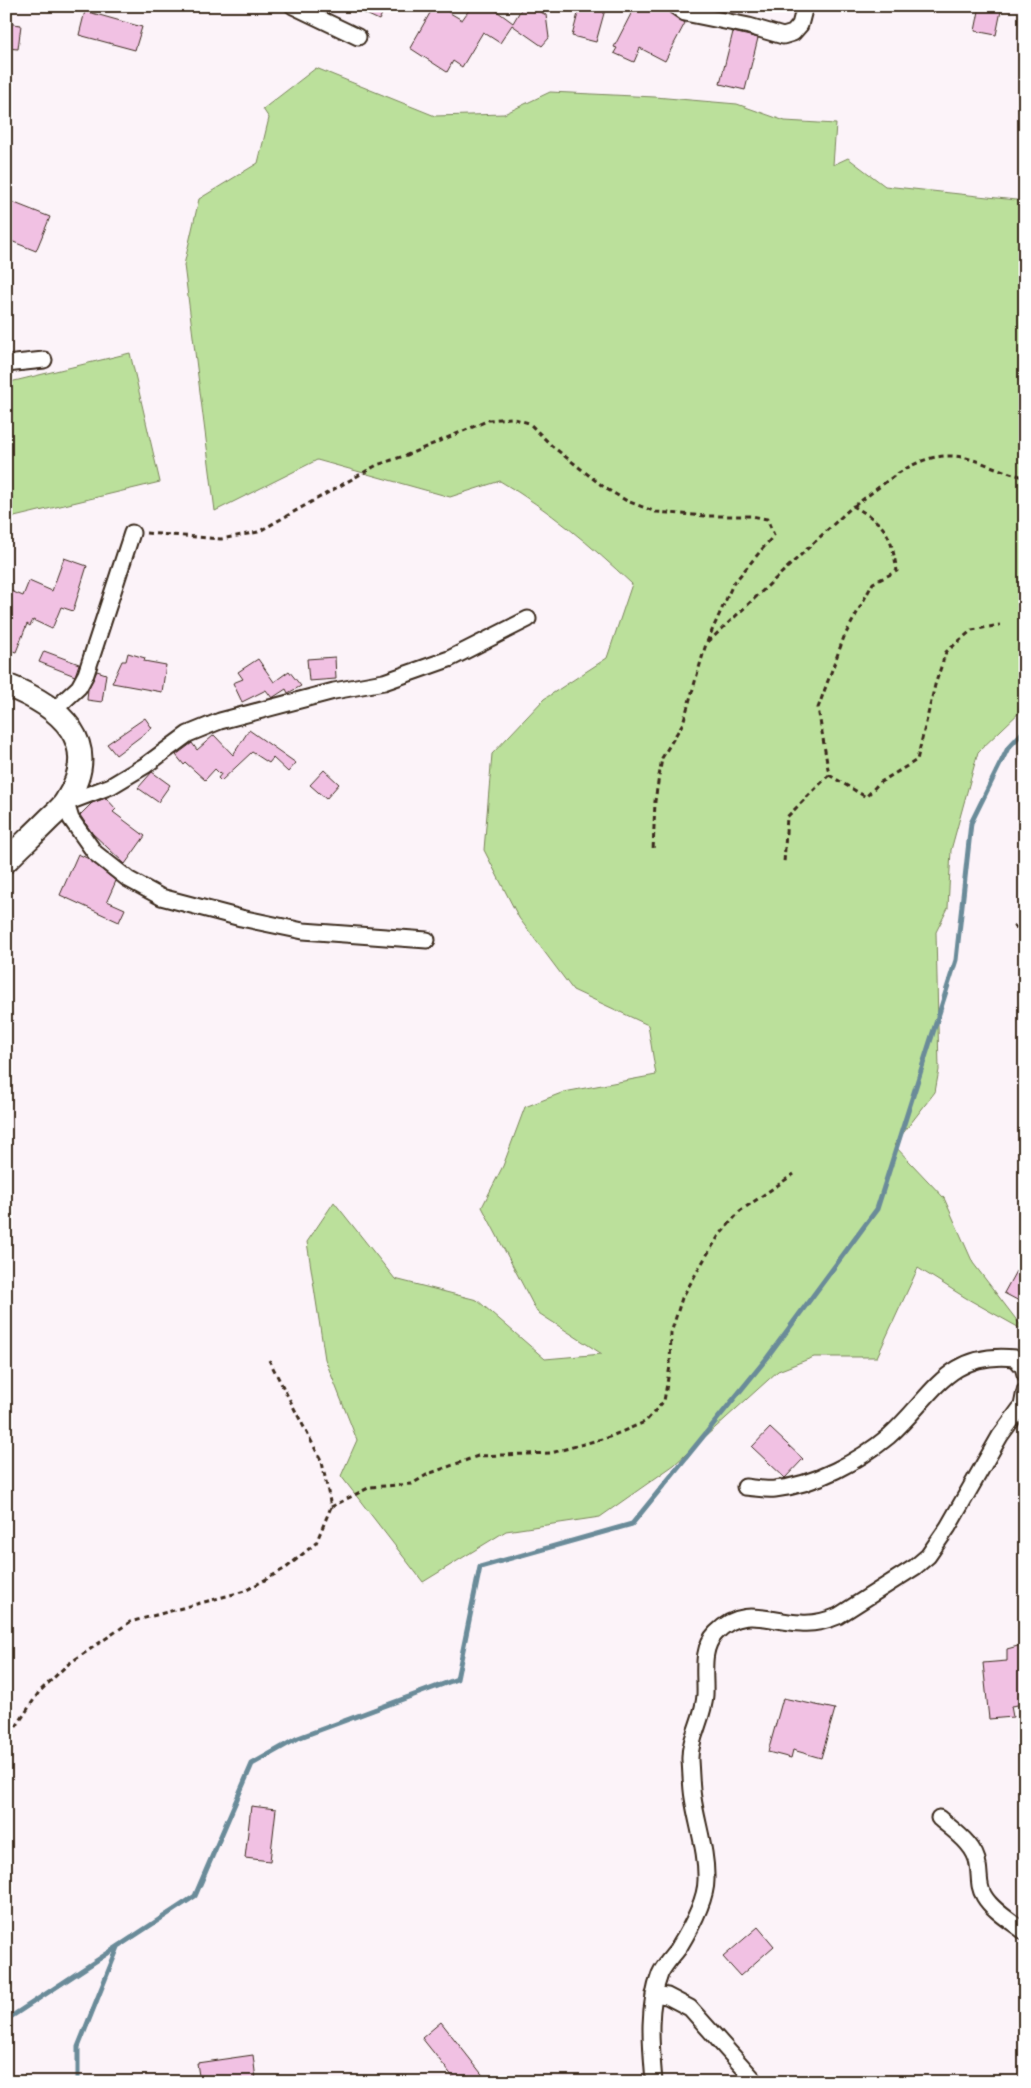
<svg xmlns="http://www.w3.org/2000/svg" width="1031" height="2088" viewBox="0 0 1031 2088" font-family="'Indie Flower',sans-serif">
	<style>
		.green { fill: #bbe09b; stroke: #7b855c }
		.lines { fill: none; stroke-linecap: round; stroke-linejoin: round }
		.stream { stroke: #6a8b99; stroke-width: 5 }
		.building { fill: #f1c1e3; stroke: #3b2a1e }
		.minor-casing { stroke: #3b2a1e; stroke-width: 19 }
		.primary-casing { stroke: #3b2a1e; stroke-width: 26 }
		.path { stroke: #3b2a1e; stroke-width: 3; stroke-dasharray: 5 4; stroke-linecap: butt }
		.minor { stroke: #fff; stroke-width: 15 }
		.primary { stroke: #fff; stroke-width: 22 }
	</style>
	<rect width="100%" height="100%" fill="#fcf3f9"/>
	<filter id="ink" filterUnits="userSpaceOnUse"><feTurbulence type="fractalNoise" baseFrequency=".02" numOctaves="2"/><feDisplacementMap in="SourceGraphic" scale="10" xChannelSelector="R" yChannelSelector="G"/><feConvolveMatrix kernelMatrix="1 2 1 2 8 2 1 2 1" color-interpolation-filters="sRGB"/></filter>
	<g filter="url(#ink)">
		<path class="green" d="M 316,68 L 435,116 L 504,114 L 550,92 L 655,97 L 737,104 L 785,121 L 836,124 L 833,165 L 848,158 L 885,186 L 1025,201 L 1025,707 L 978,752 L 951,850 L 948,908 L 936,932 L 939,1070 L 935,1092 L 894,1145 L 944,1198 L 973,1263 L 1025,1331 L 966,1298 L 918,1268 L 877,1357 L 814,1357 L 778,1371 L 674,1465 L 600,1517 L 506,1531 L 423,1582 L 341,1476 L 357,1440 L 325,1359 L 307,1242 L 334,1202 L 395,1279 L 477,1300 L 545,1359 L 602,1354 L 537,1312 L 482,1207 L 503,1166 L 525,1107 L 564,1092 L 656,1075 L 648,1025 L 573,990 L 519,918 L 484,850 L 492,754 L 544,699 L 607,658 L 632,584 C 592,546 548,509 500,481 L 450,497 L 317,460 L 215,511 L 184,265 L 199,199 L 258,163 L 269,118 L 263,109 Z
			M 130,353 L 160,482 L 6,519 L 6,383 Z"/>
		<g class="lines">
			<path class="stream" d="M 6,2020 L 195,1896 L 252,1764 L 298,1738 L 457,1679 L 480,1567 L 632,1524 L 767,1358 L 877,1209 L 956,960 L 971,823 L 1008,748 L 1025,730
				M 78,2082 L 78,2047 L 118,1947"/>
		</g>
		<path class="building" d="M 349,6 L 386,6 L 379,20 Z
			M 434,6 L 438,6 L 462,20 L 472,6 L 490,6 L 513,23 L 523,6 L 530,6 L 546,15 L 549,38 L 542,46 L 512,25 L 500,43 L 483,32 L 462,67 L 453,61 L 447,72 L 410,48 Z
			M 580,6 L 606,6 L 596,42 L 572,36 Z
			M 635,6 L 662,6 L 685,23 L 665,61 L 640,48 L 634,62 L 614,53 L 617,48 L 614,47 Z
			M 980,6 L 1002,6 L 996,35 L 975,31 Z
			M 85,11 L 142,27 L 135,50 L 79,35 Z
			M 6,23 L 21,25 L 18,49 L 6,48 Z
			M 733,32 L 758,38 L 745,90 L 720,84 Z
			M 12,202 L 50,217 L 36,251 L 6,239 L 6,217 Z
			M 64,558 L 87,566 L 73,611 L 61,607 L 52,629 L 33,620 L 30,626 L 27,624 L 16,652 L 6,649 L 6,589 L 23,596 L 29,581 L 52,591 Z
			M 44,651 L 79,664 L 75,676 L 39,662 Z
			M 128,653 L 145,658 L 144,661 L 166,665 L 162,692 L 112,683 L 122,661 L 126,661 Z
			M 335,657 L 336,679 L 309,681 L 307,659 Z
			M 258,659 L 274,682 L 289,671 L 301,686 L 288,693 L 286,689 L 272,698 L 266,690 L 242,702 L 233,683 L 243,679 L 238,672 Z
			M 97,671 L 106,674 L 102,702 L 87,700 L 88,689 Z
			M 145,718 L 152,728 L 116,755 L 107,744 Z
			M 249,730 L 296,763 L 288,772 L 273,758 L 269,763 L 252,752 L 221,781 L 218,778 L 222,773 L 220,774 L 215,769 L 205,780 L 186,763 L 184,765 L 176,755 L 192,743 L 197,750 L 214,735 L 233,755 Z
			M 324,770 L 339,784 L 326,799 L 310,785 Z
			M 152,772 L 170,785 L 158,802 L 138,788 Z
			M 106,798 L 116,809 L 113,812 L 145,836 L 125,864 L 92,833 L 80,815 L 92,803 Z
			M 78,854 L 87,858 L 116,881 L 107,901 L 125,909 L 119,922 L 60,895 Z
			M 1016,1271 L 1025,1275 L 1025,1304 L 1004,1293 Z
			M 770,1428 L 803,1459 L 785,1478 L 752,1447 Z
			M 1025,1644 L 1025,1704 L 1011,1706 L 1013,1717 L 989,1719 L 983,1663 L 1007,1661 L 1007,1649 Z
			M 783,1698 L 835,1709 L 821,1758 L 793,1750 L 791,1758 L 768,1752 Z
			M 251,1806 L 276,1809 L 270,1861 L 245,1858 Z
			M 758,1927 L 774,1946 L 740,1976 L 723,1957 Z
			M 441,2022 L 488,2082 L 457,2082 L 422,2038 Z
			M 253,2055 L 256,2080 L 200,2082 L 197,2063 Z"/>
		<g class="lines">
			<defs>
				<path id="minor" d="M 293,6 L 358,37
					M 675,6 L 685,13 L 749,26 L 783,36 L 793,33 L 800,25 L 805,6
					M 6,364 L 44,360
					M 53,711 L 79,687 L 86,674 L 132,533
					M 427,940 L 303,931 L 241,918 L 161,897 L 128,879 L 95,853 L 71,819 L 66,803 L 111,786 L 146,765 L 188,734 L 220,721 L 334,691 L 384,682 L 449,659 L 528,619
					M 745,1487 C 755,1488 766,1490 775,1489 C 815,1485 859,1461 889,1436 C 932,1398 947,1350 1015,1358 L 1023,1367 L 1025,1374
					M 939,1818 C 954,1831 976,1845 978,1865 C 980,1876 978,1887 984,1896 C 992,1910 1012,1922 1025,1932
					M 654,1994 L 667,1996 L 690,2008 L 756,2082
					M 654,2082 C 651,2046 647,2008 660,1974 C 664,1965 672,1957 678,1949 C 689,1931 706,1901 706,1880 C 707,1852 697,1825 693,1798 C 691,1786 691,1773 690,1760 C 689,1738 704,1718 705,1695 C 706,1675 700,1649 716,1633 C 743,1605 769,1622 801,1623 C 813,1624 826,1621 838,1616 L 915,1567 L 928,1556 L 948,1527 L 1000,1436 L 1022,1406 L 1025,1391"/>
				<path id="primary" d="M 6,685 C 60,706 104,742 66,801 C 62,808 54,814 48,820 C 34,834 20,847 6,861"/>
			</defs>
			<use href="#minor" class="minor-casing"/>
			<use href="#primary" class="primary-casing"/>
			<path class="path" d="M 854,506 C 888,482 920,447 966,458 C 986,463 1005,473 1025,477
				M 146,533 L 221,539 L 258,532 L 377,465 L 407,455 L 489,420 L 511,418 L 529,423 L 552,446 L 605,488 L 627,501 L 656,512 L 706,516 L 752,516 L 767,519 L 774,535 L 733,584 L 706,644 L 683,723 L 662,758 L 655,801 L 653,852
				M 708,642 L 853,506 C 888,526 890,533 897,571 L 873,583 L 844,637 L 818,708 L 829,775 L 787,817 L 784,863
				M 829,775 L 866,797 L 879,783 L 917,760 L 935,685 L 946,652 L 972,630 L 1000,625
				M 1013,925 L 1025,935
				M 331,1507 L 370,1487 L 412,1484 L 428,1474 L 478,1456 L 551,1453 L 609,1437 L 645,1422 L 664,1401 L 670,1366 L 671,1333 L 682,1298 L 705,1258 L 718,1237 L 740,1211 L 794,1174
				M 6,1742 L 39,1692 L 67,1665 L 130,1622 L 245,1591 L 286,1568 L 316,1543 L 331,1507 L 322,1462 L 269,1360"/>
			<use href="#minor" class="minor"/>
			<use href="#primary" class="primary"/>
		</g>
	</g>
	<rect width="1031" height="2088" fill="none" stroke="#fff" stroke-width="25"/>
	<rect x="12" y="12" width="1006" height="2063" fill="none" stroke="#3b2a1e" stroke-width="2" filter="url(#ink)"/>
</svg>
